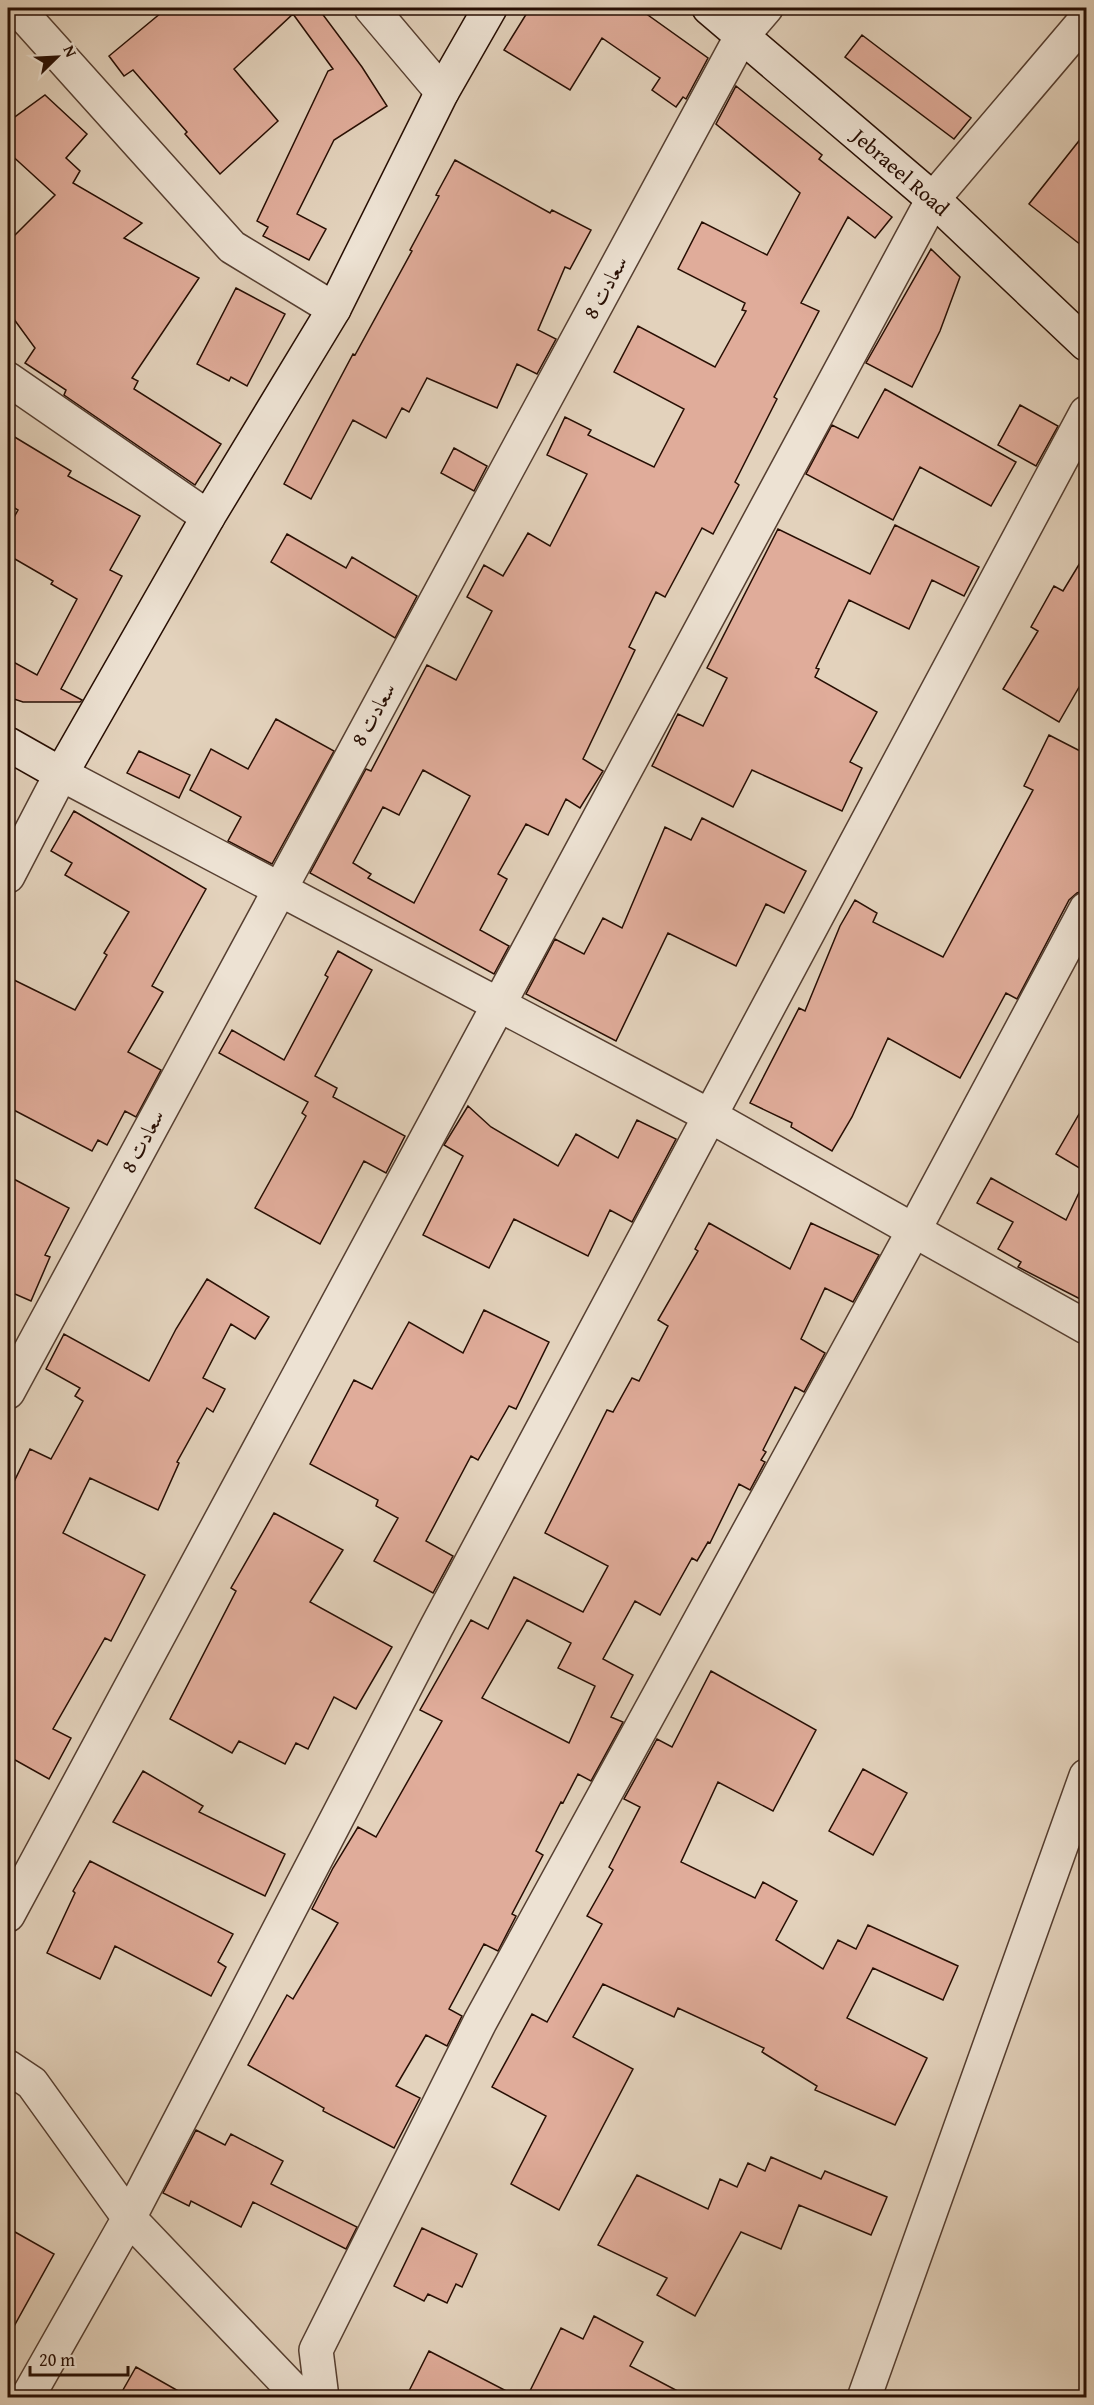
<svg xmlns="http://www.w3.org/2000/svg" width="1094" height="2405" viewBox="0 0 1094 2405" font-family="'Gentium Book Plus',Amiri,serif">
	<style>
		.building { fill: #e0ac9a; stroke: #270e03; stroke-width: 1.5; fill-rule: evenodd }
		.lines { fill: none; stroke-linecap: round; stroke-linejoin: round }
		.minor-casing { stroke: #563f31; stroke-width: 36 }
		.tertiary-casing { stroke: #563f31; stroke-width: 36 }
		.secondary-casing { stroke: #270e03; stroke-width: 36 }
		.minor { stroke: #ede2d3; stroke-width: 33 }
		.tertiary { stroke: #ede2d3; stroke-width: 33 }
		.secondary { stroke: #ede2d3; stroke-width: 33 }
		.labels { text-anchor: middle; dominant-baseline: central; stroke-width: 5; stroke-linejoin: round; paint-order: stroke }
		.street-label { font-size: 21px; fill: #270e03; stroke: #ede2d3 }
	</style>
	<rect width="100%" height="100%" fill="#e3d2bc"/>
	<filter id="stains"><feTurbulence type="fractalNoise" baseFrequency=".00333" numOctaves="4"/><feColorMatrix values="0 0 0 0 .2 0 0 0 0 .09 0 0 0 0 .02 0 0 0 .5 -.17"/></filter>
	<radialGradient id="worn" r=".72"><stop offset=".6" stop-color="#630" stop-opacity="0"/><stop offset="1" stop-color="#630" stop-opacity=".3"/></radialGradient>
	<path class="building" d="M 167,8 L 318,8 L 362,67 L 387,106 L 334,140 L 297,214 L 326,229 L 309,260 L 263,236 L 268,227 L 257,221 L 328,71 L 333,69 L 293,14 L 234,69 L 278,121 L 220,174 L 185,134 L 187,132 L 133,70 L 124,76 L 109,56 Z
		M 530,8 L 638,8 L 708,58 L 686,99 L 683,97 L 676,107 L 652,90 L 660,78 L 602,38 L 570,90 L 504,50 Z
		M 862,35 L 971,118 L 954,139 L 845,57 Z
		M 736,86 L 822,155 L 819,159 L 892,217 L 875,238 L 848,217 L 801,303 L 819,311 L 774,397 L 777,399 L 735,482 L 739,485 L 713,534 L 702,528 L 665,597 L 656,592 L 629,647 L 635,650 L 583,759 L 603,771 L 580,808 L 566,799 L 548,835 L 526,824 L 498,874 L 507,879 L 480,930 L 509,946 L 494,974 L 310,873 L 366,769 L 371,771 L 427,665 L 456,680 L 492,611 L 467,597 L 484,565 L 503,576 L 528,533 L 550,546 L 587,474 L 547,455 L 565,417 L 591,430 L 588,435 L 654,467 L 684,409 L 614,372 L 638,326 L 715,367 L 746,311 L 742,310 L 745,303 L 678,269 L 702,222 L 767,255 L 800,193 L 716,124 ZM 423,770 L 470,796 L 414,903 L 368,878 L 371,874 L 353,863 L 383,807 L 399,815 Z
		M 45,95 L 87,134 L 66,158 L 80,171 L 73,183 L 142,223 L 124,238 L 199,278 L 132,378 L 138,381 L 134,389 L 221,444 L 195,485 L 64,395 L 66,390 L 25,363 L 35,348 L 8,311 L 8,242 L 55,195 L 8,152 L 8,122 Z
		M 1086,132 L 1086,249 L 1029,204 Z
		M 455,160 L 550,213 L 552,210 L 591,230 L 570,269 L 565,267 L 538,330 L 556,339 L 537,374 L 517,364 L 497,408 L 427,378 L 409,412 L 402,408 L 386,438 L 353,420 L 311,499 L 284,484 L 353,354 L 355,355 L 412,251 L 410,250 L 439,196 L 436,195 Z
		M 931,249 L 960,277 L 940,331 L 912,387 L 866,363 Z
		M 236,288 L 285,314 L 247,386 L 231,377 L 229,381 L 197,364 Z
		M 885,389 L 1016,462 L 991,506 L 920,467 L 893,520 L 806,474 L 832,425 L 858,438 Z
		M 1020,405 L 1058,426 L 1036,466 L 998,445 Z
		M 8,433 L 71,471 L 68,476 L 140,516 L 110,570 L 122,576 L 61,689 L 82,700 L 80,702 L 23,702 L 8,697 L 8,659 L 37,675 L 77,599 L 51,584 L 53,581 L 8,555 L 8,528 L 18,510 L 8,504 Z
		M 454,448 L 487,466 L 474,491 L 441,473 Z
		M 895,525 L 979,567 L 964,596 L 932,580 L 909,629 L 849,600 L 816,668 L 819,669 L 815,677 L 877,712 L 850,762 L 862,768 L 842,811 L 752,770 L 733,807 L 652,766 L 678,714 L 703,726 L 727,678 L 707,668 L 778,529 L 870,574 Z
		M 287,534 L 346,568 L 352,557 L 417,596 L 395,638 L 271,562 Z
		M 1086,553 L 1086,675 L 1059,722 L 1003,689 L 1038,631 L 1031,627 L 1054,586 L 1063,591 Z
		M 276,719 L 334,751 L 272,864 L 228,841 L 241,817 L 190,790 L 211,749 L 248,769 Z
		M 1049,735 L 1086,754 L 1086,890 L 1077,893 L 1069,900 L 1017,999 L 1006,993 L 960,1078 L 888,1038 L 852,1117 L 832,1151 L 791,1127 L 792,1123 L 750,1103 L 799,1008 L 805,1011 L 840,926 L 855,900 L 877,913 L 873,922 L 943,957 L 1033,790 L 1024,786 Z
		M 139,751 L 190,775 L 179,798 L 127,773 Z
		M 74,811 L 206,889 L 152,986 L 163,992 L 128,1052 L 161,1070 L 136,1117 L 125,1111 L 107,1145 L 98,1140 L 92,1151 L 8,1107 L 8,977 L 75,1010 L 107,955 L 104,953 L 129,912 L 65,875 L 72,863 L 51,851 Z
		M 702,818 L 806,871 L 784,913 L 766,904 L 736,966 L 668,933 L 616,1041 L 526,994 L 555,939 L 584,954 L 603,918 L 622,928 L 665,827 L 691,840 Z
		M 338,951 L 372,970 L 315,1076 L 337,1088 L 333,1097 L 405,1136 L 386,1173 L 364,1161 L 320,1244 L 255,1208 L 306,1116 L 302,1113 L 308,1102 L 219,1053 L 232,1030 L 284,1060 L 328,977 L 325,975 Z
		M 1086,1102 L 1086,1172 L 1056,1154 Z
		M 468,1106 L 491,1127 L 558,1166 L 576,1134 L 618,1158 L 637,1120 L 676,1139 L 632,1222 L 610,1210 L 588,1256 L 514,1219 L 489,1268 L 423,1235 L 463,1156 L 444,1145 Z
		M 8,1176 L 69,1208 L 45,1255 L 50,1257 L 31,1301 L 8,1291 Z
		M 991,1178 L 1066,1220 L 1086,1178 L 1086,1302 L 1018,1267 L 1021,1262 L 998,1249 L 1013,1222 L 977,1203 Z
		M 709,1223 L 790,1269 L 811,1223 L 879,1255 L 853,1302 L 825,1288 L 801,1339 L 825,1353 L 804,1392 L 795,1387 L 763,1450 L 766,1452 L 761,1460 L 765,1462 L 750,1490 L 739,1484 L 710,1543 L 708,1542 L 697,1561 L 692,1558 L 660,1615 L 635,1601 L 603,1659 L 633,1675 L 611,1717 L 623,1722 L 591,1781 L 578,1774 L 563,1803 L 561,1802 L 536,1851 L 543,1855 L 512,1914 L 516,1916 L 498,1951 L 484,1944 L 449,2009 L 462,2016 L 447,2046 L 426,2035 L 396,2086 L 420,2098 L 394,2148 L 323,2111 L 324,2108 L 248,2065 L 287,1995 L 293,1999 L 338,1923 L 312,1909 L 333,1868 L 358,1827 L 376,1837 L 442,1721 L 420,1710 L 471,1620 L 488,1629 L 514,1577 L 583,1612 L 608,1566 L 545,1533 L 607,1410 L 613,1412 L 632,1378 L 639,1381 L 668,1326 L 658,1320 L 698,1251 L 695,1249 ZM 527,1620 L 571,1643 L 558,1668 L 595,1686 L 569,1743 L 482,1698 Z
		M 207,1279 L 269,1317 L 255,1339 L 231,1324 L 203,1378 L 225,1389 L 213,1412 L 207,1408 L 177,1462 L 179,1463 L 158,1510 L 90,1478 L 63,1533 L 145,1575 L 111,1641 L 105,1638 L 53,1729 L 71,1738 L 49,1779 L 8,1756 L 8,1494 L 30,1449 L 51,1459 L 83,1401 L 75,1396 L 80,1388 L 46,1369 L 64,1334 L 149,1381 L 176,1329 Z
		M 484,1310 L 549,1342 L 516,1409 L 509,1406 L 478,1460 L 471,1456 L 426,1541 L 453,1556 L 433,1593 L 374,1561 L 398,1518 L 376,1506 L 378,1500 L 310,1464 L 354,1380 L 372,1389 L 409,1322 L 463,1353 Z
		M 274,1513 L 343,1550 L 310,1602 L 392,1647 L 356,1709 L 334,1697 L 308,1749 L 296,1743 L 285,1764 L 239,1741 L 232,1753 L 170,1719 L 236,1591 L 231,1588 Z
		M 711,1671 L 816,1730 L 773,1811 L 718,1782 L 681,1862 L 755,1898 L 763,1882 L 797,1901 L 776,1940 L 823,1969 L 838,1940 L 856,1949 L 868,1925 L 958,1966 L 943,2000 L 873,1968 L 847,2018 L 927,2058 L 895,2125 L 815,2090 L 817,2086 L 762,2052 L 764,2048 L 678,2008 L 674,2017 L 603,1984 L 573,2037 L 633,2069 L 559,2210 L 511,2184 L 546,2116 L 492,2087 L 532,2014 L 547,2022 L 602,1924 L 587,1916 L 613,1870 L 609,1867 L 640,1807 L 624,1799 L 657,1739 L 672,1747 Z
		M 863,1769 L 907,1793 L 873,1855 L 829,1831 Z
		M 143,1771 L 203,1806 L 199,1812 L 285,1854 L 265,1896 L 113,1822 Z
		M 90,1861 L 233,1934 L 218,1962 L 226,1967 L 211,1996 L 115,1946 L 100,1979 L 47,1953 L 75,1893 L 73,1891 Z
		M 196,2130 L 225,2145 L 231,2134 L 283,2161 L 271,2184 L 357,2227 L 346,2249 L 253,2202 L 241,2227 L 191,2201 L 189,2206 L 163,2193 Z
		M 771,2157 L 821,2179 L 825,2171 L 887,2197 L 871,2235 L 799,2205 L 781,2249 L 741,2232 L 695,2316 L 657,2295 L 667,2278 L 598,2245 L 637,2175 L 708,2209 L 720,2179 L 737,2187 L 748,2163 L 765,2171 Z
		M 8,2228 L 54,2254 L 8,2337 Z
		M 422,2228 L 477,2254 L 462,2287 L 456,2284 L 447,2303 L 428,2294 L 424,2301 L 394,2286 Z
		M 594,2316 L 643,2342 L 630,2366 L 689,2397 L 527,2397 L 561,2328 L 583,2339 Z
		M 429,2351 L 518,2397 L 406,2397 Z
		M 136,2367 L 189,2397 L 119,2397 Z"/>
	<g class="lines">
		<defs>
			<path id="minor" d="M 17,8 L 232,247 L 334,309
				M 371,8 L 442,92
				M 8,379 L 208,517
				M 8,876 L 61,774
				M 8,1392 L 741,37 L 766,8
				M 8,1915 L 933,199 L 1086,19
				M 8,2067 L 32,2083 L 129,2218 L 301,2398
				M 27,2398 L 129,2218 L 436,1628 L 1086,413
				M 322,2398 L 316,2350 L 480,2022 L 914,1230 L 1086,909
				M 864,2398 L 1086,1776"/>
			<path id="tertiary" d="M 61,774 L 712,1117 L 1086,1327"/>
			<path id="secondary" d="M 709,8 L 933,199 L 1086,344
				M 8,744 L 61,774 L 208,517 L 334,309 L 442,92 L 490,8"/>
		</defs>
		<use href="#minor" class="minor-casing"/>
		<use href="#tertiary" class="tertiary-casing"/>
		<use href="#secondary" class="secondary-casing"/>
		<use href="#minor" class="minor"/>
		<use href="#tertiary" class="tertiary"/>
		<use href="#secondary" class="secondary"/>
	</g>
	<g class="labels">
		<g class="street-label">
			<text transform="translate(901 172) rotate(41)">Jebraeel Road</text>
			<text transform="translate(605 287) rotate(-61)">سعادت 8</text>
			<text transform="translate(373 714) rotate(-61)">سعادت 8</text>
			<text transform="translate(142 1141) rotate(-62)">سعادت 8</text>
		</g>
	</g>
	<rect width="1094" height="2405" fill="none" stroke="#e3d2bc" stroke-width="30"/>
	<rect x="9" y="9" width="1076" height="2387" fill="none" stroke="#270e03" stroke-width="3"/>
	<rect x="15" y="15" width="1064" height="2375" fill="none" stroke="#270e03" stroke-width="1.5"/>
	<g transform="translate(57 57) rotate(66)" stroke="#ede2d3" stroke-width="4.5" paint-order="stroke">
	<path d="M0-4.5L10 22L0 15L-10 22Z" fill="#270e03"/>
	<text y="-9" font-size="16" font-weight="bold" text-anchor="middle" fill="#270e03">N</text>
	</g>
	<path d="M30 2366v9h98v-9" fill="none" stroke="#270e03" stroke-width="3"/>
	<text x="39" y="2366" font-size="18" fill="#270e03" stroke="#ede2d3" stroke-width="4.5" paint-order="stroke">20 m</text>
	<rect width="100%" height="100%" filter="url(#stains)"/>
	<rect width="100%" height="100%" fill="url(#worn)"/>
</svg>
